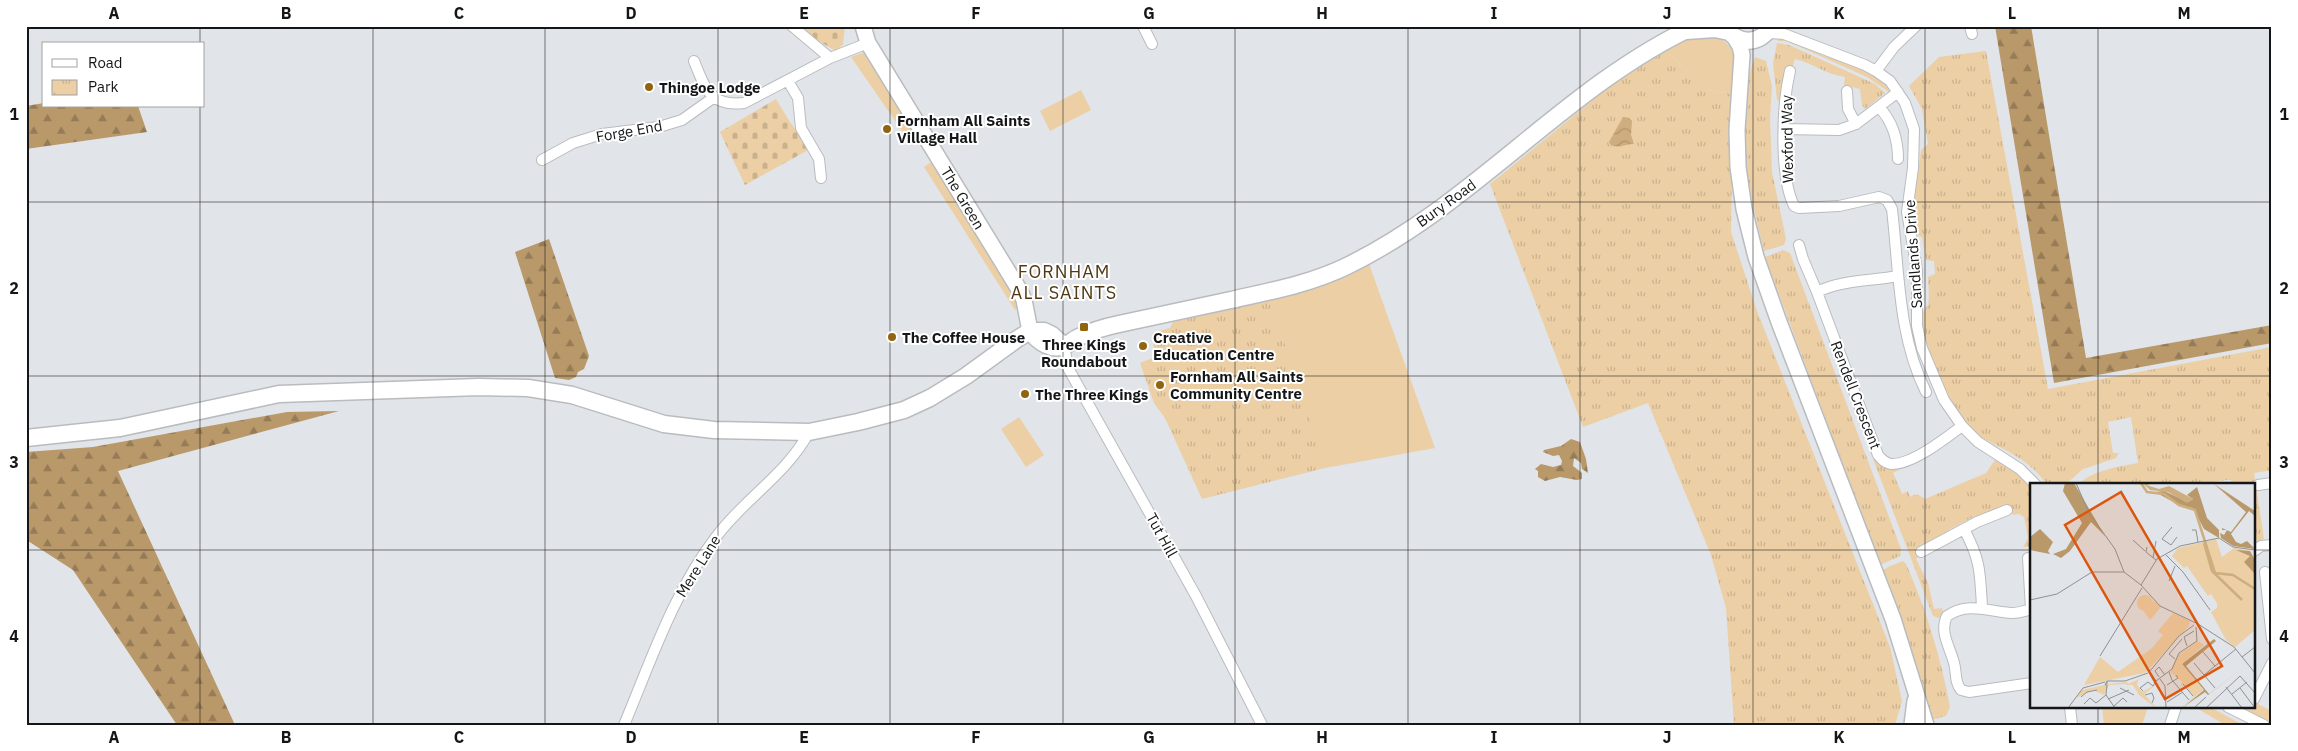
<svg xmlns="http://www.w3.org/2000/svg" width="2298" height="751" viewBox="0 0 2298 751" font-family="'IBM Plex Sans',sans-serif">
	<style>
		.green { fill: #eccfa5 }
		.forest { fill: url(#forest-firs) }
		.cemetery { fill: url(#cemetery-stones) }
		.park { fill: url(#park-tufts) }
		.water { fill: url(#water-waves) }
		.lines { fill: none; stroke-linecap: round; stroke-linejoin: round }
		.minor-casing { stroke: #b9bcbf; stroke-width: 12 }
		.secondary-casing { stroke: #b9bcbf; stroke-width: 18 }
		.primary-casing { stroke: #b9bcbf; stroke-width: 19 }
		.minor { stroke: #fff; stroke-width: 10 }
		.secondary { stroke: #fff; stroke-width: 15 }
		.primary { stroke: #fff; stroke-width: 16 }
		.grid { fill: none; stroke: #151617; stroke-width: 1; stroke-opacity: 0.55 }
		.poi-dot { fill: #91640f; stroke: #fff; stroke-width: 2 }
		.labels { text-anchor: middle; dominant-baseline: central; stroke-width: 4; stroke-linejoin: round; paint-order: stroke }
		.poi-label { font-size: 15px; font-weight: bold; fill: #151617; stroke: #fff; text-anchor: start }
		.street-label { font-size: 15px; fill: #151617; stroke: #fff }
		.quarter-label { font-size: 18px; letter-spacing: 1px; fill: #4f3915; stroke: #fff }
		.inset-river { fill: none; stroke: #cead7e; stroke-width: 2.5 }
		.inset-road { fill: none; stroke: #8f9294; stroke-width: 1 }
		.view { fill: #dd560d; fill-opacity: 0.15; stroke: #dd560d; stroke-width: 2.5 }
		.inset-edge { fill: none; stroke: #151617; stroke-width: 2.5 }
		.neatline { fill: none; stroke: #151617; stroke-width: 2 }
		.grid-label { font-size: 16px; text-anchor: middle; font-weight: bold; fill: #151617 }
	</style>
	<defs>
		<pattern id="forest-firs" width="22" height="20" patternUnits="userSpaceOnUse" patternTransform="scale(1.25)"><rect width="22" height="20" fill="#b9986a"/><path d="M5 1l3.5 6h-7zM16 11l3.5 6h-7z" fill="#957b56"/></pattern>
		<pattern id="cemetery-stones" width="16" height="16" patternUnits="userSpaceOnUse" patternTransform="scale(1.25)"><rect width="16" height="16" fill="#eccfa5"/><path d="M2 7V4a2 2 0 0 1 4 0v3zM10 15v-3a2 2 0 0 1 4 0v3z" fill="#cab18d"/></pattern>
		<pattern id="park-tufts" width="24" height="20" patternUnits="userSpaceOnUse" patternTransform="scale(1.25)"><rect width="24" height="20" fill="#eccfa5"/><path d="M3 7l-1-3M5 7V3M7 7l1-3M15 17l-1-3M17 17v-4M19 17l1-3" fill="none" stroke="#cab18d"/></pattern>
		<pattern id="water-waves" width="16" height="10" patternUnits="userSpaceOnUse" patternTransform="scale(1.25)"><rect width="16" height="10" fill="#cead7e"/><path d="M0 5q4-4 8 0t8 0" fill="none" stroke="#b0946c"/></pattern>
	</defs>
	<rect width="100%" height="100%" fill="#e1e4e8"/>
	<path class="green" d="M 1698,34 C 1713,37 1726,37 1733,52 L 1737,52 L 1733,94 L 1711,91 L 1669,54 L 1656,54 Z
		M 1779,36 C 1793,42 1808,49 1822,55 C 1837,61 1888,73 1889,92 L 1867,77 L 1798,46 L 1786,41 L 1778,41 Z
		M 865,52 L 918,131 L 907,138 L 851,57 Z
		M 1081,90 L 1091,110 L 1050,131 L 1040,111 Z
		M 934,160 L 1004,271 L 1019,306 L 1015,310 L 924,167 Z
		M 1369,264 L 1435,448 L 1325,468 L 1269,300 L 1303,292 Z
		M 1019,417 L 1044,455 L 1026,467 L 1001,429 Z
		M 2254,702 L 2272,711 L 2272,724 L 2236,707 L 2254,707 Z
		M 2102,707 L 2148,707 L 2142,725 L 2104,725 Z
		M 2195,707 L 2210,707 L 2243,725 L 2225,725 Z"/>
	<path class="forest" d="M 1995,26 L 2031,26 L 2086,358 L 2272,325 L 2272,343 L 2054,383 Z
		M 44,103 L 44,106 L 138,106 L 147,132 L 26,149 L 26,106 Z
		M 549,239 L 589,356 L 584,369 L 578,372 L 576,377 L 569,380 L 555,378 L 515,252 Z
		M 339,411 L 118,471 L 235,725 L 177,725 L 73,570 L 28,541 L 26,542 L 26,452 L 93,447 L 287,412 Z
		M 1571,439 L 1580,442 L 1586,459 L 1588,473 L 1582,469 L 1581,463 L 1574,458 L 1573,466 L 1582,473 L 1582,479 L 1577,480 L 1560,477 L 1545,481 L 1538,477 L 1538,471 L 1535,469 L 1541,464 L 1553,467 L 1561,465 L 1562,461 L 1559,455 L 1553,456 L 1543,452 L 1544,450 L 1561,446 Z"/>
	<path class="cemetery" d="M 797,26 L 845,26 L 843,44 L 836,51 L 801,31 Z
		M 776,99 L 790,122 L 810,149 L 745,185 L 720,132 Z"/>
	<path class="park" d="M 1777,43 L 1789,45 L 1875,84 L 1885,93 L 1865,109 L 1862,105 L 1860,89 L 1844,85 L 1845,77 C 1825,74 1815,64 1795,59 L 1792,69 L 1786,68 L 1779,101 L 1777,100 L 1773,63 Z
		M 1986,51 L 2048,389 L 2272,347 L 2272,470 L 2254,473 L 2264,539 L 2254,542 L 2254,485 L 2232,485 L 2231,480 L 2226,480 L 2191,485 L 2077,485 C 2094,470 2117,467 2138,463 L 2131,417 L 2108,422 L 2113,453 L 2119,453 L 2116,458 L 2083,469 L 2065,485 L 2047,485 C 2030,459 2004,450 1979,436 C 1956,422 1924,348 1922,321 C 1921,312 1925,311 1928,304 C 1930,296 1928,285 1928,277 L 1935,274 L 1934,261 L 1926,260 L 1922,237 L 1915,234 L 1913,213 L 1916,188 L 1921,150 L 1928,144 L 1922,109 L 1909,86 L 1939,57 Z
		M 1656,54 L 1669,54 L 1711,91 L 1733,94 L 1731,232 L 1757,311 L 1890,647 L 1902,701 L 1895,725 L 1734,725 L 1726,608 L 1711,555 L 1648,403 L 1583,427 L 1490,184 L 1604,91 Z
		M 1755,57 L 1766,61 L 1772,86 L 1770,119 L 1772,172 L 1786,239 L 1784,245 L 1764,251 C 1749,192 1732,115 1755,57 Z
		M 1783,250 L 1790,253 L 1901,549 L 1900,556 L 1880,565 L 1765,257 Z
		M 1269,300 L 1303,396 L 1325,468 L 1202,499 L 1165,418 L 1154,403 L 1140,363 L 1155,357 L 1152,333 L 1170,328 L 1173,322 Z
		M 1875,458 C 1882,467 1887,468 1898,467 L 1899,470 L 1893,473 L 1902,494 L 1908,491 L 1910,497 L 1917,494 L 1925,499 L 1986,473 L 1995,460 L 2017,472 L 2032,488 L 2032,571 L 2030,547 L 2023,547 L 2028,538 L 2024,517 L 2019,514 L 2013,515 L 2010,505 L 1980,516 L 1975,516 L 1950,529 L 1916,559 L 1928,583 L 1934,609 L 1942,608 L 1943,612 L 1939,618 L 1933,616 L 1873,459 Z
		M 1903,561 L 1906,564 C 1926,609 1941,658 1950,707 L 1946,716 L 1927,721 L 1905,633 L 1882,572 L 1888,567 Z"/>
	<path class="water" d="M 1623,117 L 1629,118 L 1632,121 L 1631,135 L 1634,144 C 1623,144 1617,151 1609,142 Z"/>
	<g class="lines">
		<defs>
			<path id="minor" d="M 792,26 L 830,58
				M 1143,26 L 1152,44
				M 1970,26 L 1972,34
				M 1765,35 L 1772,33 L 1784,34 L 1865,65 L 1876,71 L 1890,81 L 1905,103 L 1914,129 L 1913,168 L 1907,212 L 1917,270 L 1917,326 L 1922,348 L 1944,400 L 1962,426 L 1978,442 L 2020,469 L 2036,485
				M 694,61 C 705,88 710,107 744,103 L 830,58 L 868,43
				M 1790,71 C 1782,105 1779,174 1794,206 L 1799,208 L 1839,206 L 1879,197 L 1887,200 L 1892,209 C 1899,270 1898,336 1926,392
				M 1876,71 L 1894,47 L 1916,26
				M 788,81 L 798,98 L 801,128 L 819,159 L 821,178
				M 1847,91 L 1848,109 L 1856,124
				M 1879,107 C 1893,122 1898,139 1898,159
				M 1785,129 L 1839,130 L 1856,124 L 1898,92
				M 542,160 L 573,143 L 602,134 L 659,127 L 682,120 L 713,98
				M 1799,245 L 1803,259 L 1817,292 L 1878,455 C 1882,460 1885,463 1891,464 C 1912,465 1946,438 1962,426
				M 1817,292 C 1841,280 1871,281 1898,276
				M 1064,346 L 1068,368 L 1196,596 L 1262,725
				M 2258,485 L 2272,483
				M 1964,529 C 1981,561 1980,573 1982,607
				M 2254,551 L 2261,546 L 2272,545
				M 1921,552 L 1977,522 L 2007,510
				M 2028,558 L 2031,609
				M 2265,572 L 2272,639
				M 2032,609 C 2025,611 2019,613 2012,613 C 1990,612 1968,601 1947,616 C 1939,632 1950,647 1954,663 C 1957,673 1954,681 1961,690 L 1969,692 L 2032,683
				M 2254,699 L 2272,663
				M 2070,707 L 2072,725
				M 2228,707 L 2264,725
				M 624,725 C 651,661 673,593 716,537 C 744,499 787,474 809,432
				M 2170,725 L 2176,707"/>
			<path id="secondary" d="M 863,26 L 868,43 L 1020,291 L 1024,300 L 1030,331
				M 1735,38 L 1740,46 L 1742,55 L 1737,130 L 1738,167 L 1744,209 L 1756,257 L 1779,322 L 1893,619 L 1926,725
				M 1912,725 L 1915,701"/>
			<path id="primary" d="M 1725,26 C 1736,45 1760,46 1771,26
				M 1686,31 L 1715,29 L 1729,32
				M 1030,331 C 1038,342 1052,352 1066,345 C 1070,343 1074,339 1079,337 C 1091,331 1105,327 1119,324 C 1156,316 1193,308 1231,300 C 1271,291 1310,284 1347,266 C 1475,204 1566,86 1695,26
				M 26,438 L 120,428 L 279,394 L 479,387 L 528,388 L 572,395 L 664,424 L 714,430 L 809,432 L 858,422 L 904,410 L 930,398 L 966,376 L 1017,339 L 1030,331 L 1044,331 L 1052,335 L 1064,346"/>
		</defs>
		<use href="#minor" class="minor-casing"/>
		<use href="#secondary" class="secondary-casing"/>
		<use href="#primary" class="primary-casing"/>
		<use href="#minor" class="minor"/>
		<use href="#secondary" class="secondary"/>
		<use href="#primary" class="primary"/>
	</g>
	<path class="grid" d="M 200,26 L 200,44M 373,26 L 373,725M 545,26 L 545,725M 718,26 L 718,725M 890,26 L 890,725M 1063,26 L 1063,725M 1235,26 L 1235,725M 1408,26 L 1408,725M 1580,26 L 1580,725M 1753,26 L 1753,725M 1925,26 L 1925,725M 2098,26 L 2098,485M 200,106 L 200,725M 26,202 L 2272,202M 26,376 L 2272,376M 26,550 L 2032,550M 2254,550 L 2272,550M 2098,707 L 2098,725"/>
	<g class="poi-dot">
		<circle cx="649" cy="87" r="5"/>
		<circle cx="887" cy="129" r="5"/>
		<rect x="1079" y="322" width="10" height="10" rx="2.5"/>
		<circle cx="892" cy="337" r="5"/>
		<circle cx="1143" cy="346" r="5"/>
		<circle cx="1160" cy="385" r="5"/>
		<circle cx="1025" cy="394" r="5"/>
	</g>
	<g class="labels">
		<g class="poi-label">
			<text x="659" y="87">Thingoe Lodge</text>
			<text x="897" y="120">Fornham All Saints<tspan x="897" dy="17">Village Hall</tspan></text>
			<text x="902" y="337">The Coffee House</text>
			<text x="1153" y="337">Creative<tspan x="1153" dy="17">Education Centre</tspan></text>
			<text x="1084" y="344" text-anchor="middle">Three Kings<tspan x="1084" dy="17">Roundabout</tspan></text>
			<text x="1170" y="376">Fornham All Saints<tspan x="1170" dy="17">Community Centre</tspan></text>
			<text x="1035" y="394">The Three Kings</text>
		</g>
		<g class="street-label">
			<text transform="translate(629 131) rotate(-10)">Forge End</text>
			<text transform="translate(1787 139) rotate(-91)">Wexford Way</text>
			<text transform="translate(963 198) rotate(59)">The Green</text>
			<text transform="translate(1446 203) rotate(-36)">Bury Road</text>
			<text transform="translate(1913 254) rotate(-94)">Sandlands Drive</text>
			<text transform="translate(1856 395) rotate(69)">Rendell Crescent</text>
			<text transform="translate(1162 535) rotate(61)">Tut Hill</text>
			<text transform="translate(698 566) rotate(-58)">Mere Lane</text>
		</g>
		<g class="quarter-label">
			<text x="1064" y="271">FORNHAM<tspan x="1064" dy="21">ALL SAINTS</tspan></text>
		</g>
	</g>
	<g transform="translate(2030 483)">
		<rect width="225" height="225" fill="#e1e4e8"/>
		<path d="M 186,56 L 192,74 L 204,65 L 220,68 L 225,78 L 225,147 L 205,164 L 196,157 L 181,129 L 187,125 L 187,120 L 181,111 L 178,113 L 157,83 L 154,85 L 142,73 L 148,65 ZM 124,118 L 131,124 L 120,137 L 114,129 Z" fill="#eccfa5"/>
		<path d="M 35,0 L 44,0 L 75,53 L 61,39 L 40,68 L 31,75 L 23,71 L 36,66 L 52,40 L 33,8 ZM 184,1 L 225,28 L 225,33 L 219,28 L 201,51 L 206,59 L 211,61 L 217,58 L 225,66 L 203,63 L 191,55 L 190,50 L 194,52 L 197,47 L 192,47 L 192,45 L 201,49 L 216,29 ZM 167,4 L 177,35 L 189,47 L 189,55 L 174,46 L 163,25 L 149,22 L 125,9 L 134,8 L 158,19 L 163,16 L 157,12 ZM 10,46 L 23,59 L 18,68 L 20,71 L 0,67 L 0,54 ZM 206,67 L 220,68 L 225,77 L 224,90 L 214,79 L 220,73 ZM 184,156 L 186,158 L 156,183 L 179,211 L 214,184 L 178,212 L 175,209 L 152,225 L 174,207 L 152,181 Z" fill="#b9986a"/>
		<path d="M107 120a8 8 0 1 1 16 0a8 8 0 1 1-16 0ZM 143,130 L 160,138 L 159,143 L 115,190 L 54,202 L 70,174 L 88,189 L 121,166 L 133,152 L 128,148 ZM 168,158 L 174,162 L 152,181 L 173,207 L 150,225 L 164,213 L 154,201 L 150,204 L 152,199 L 140,189 L 148,172 ZM 118,192 L 108,197 L 107,202 L 112,209 L 127,201 L 114,211 L 126,225 L 109,212 L 103,202 L 97,202 L 96,201 L 79,202 L 74,212 L 63,207 L 46,215 L 52,207 L 79,201 L 97,199 L 98,201 Z" fill="#eccfa5"/>
		<path d="M 113,0 L 126,0 L 116,2 L 129,6 L 139,3 L 163,16 L 157,20 L 138,9 L 120,7 Z" fill="#cead7e"/>
		<path class="inset-river" d="M 111,0 L 117,9 L 134,11 L 149,22 L 165,27 L 185,90 L 203,92 L 225,106M 174,60 L 182,88 L 212,117"/>
		<path class="inset-road" d="M 46,0 L 59,30 L 85,66 L 94,89 L 111,102M 142,44 L 132,56 L 141,62 L 147,54M 162,47 L 166,47 L 168,59M 103,57 L 115,68M 117,64 L 116,69 L 126,77M 136,72 L 153,89 L 180,127M 123,75 L 126,58M 139,98 L 145,83M 111,102 L 127,76 L 150,63 L 189,55 L 203,64 L 225,67M 111,102 L 130,123 L 166,140M 0,117 L 27,111 L 62,89 L 94,89M 168,141 L 204,164 L 225,190M 157,163 L 154,154 L 164,148M 173,169 L 185,183M 70,173 L 112,105M 212,174 L 225,164M 145,176 L 139,171 L 152,156M 164,180 L 185,205M 120,188 L 149,153 L 164,142M 120,189 L 126,198 L 142,186 L 149,170 L 167,158 L 166,144M 139,189 L 142,197 L 159,217M 174,192 L 206,166M 129,194 L 125,188 L 129,184 L 135,192M 130,196 L 135,203 L 136,225M 77,198 L 75,202 L 77,201 L 77,198 L 95,198 L 118,190M 153,201 L 163,213M 77,202 L 76,212 L 85,225M 137,202 L 148,195 L 146,192M 196,204 L 212,225M 90,205 L 104,212M 210,205 L 225,225M 113,208 L 110,205 L 118,199 L 123,203 L 126,198M 202,211 L 217,199M 115,212 L 122,210 L 124,215 L 122,220M 51,214 L 57,209 L 67,207M 78,216 L 99,207M 137,219 L 153,209M 54,221 L 60,215 L 66,220 L 76,212M 84,223 L 93,215 L 97,219M 38,225 L 53,205 L 75,199M 164,225 L 176,214M 176,225 L 210,193 L 225,210"/>
		<path class="view" d="M 91,9 L 192,183 L 135,216 L 35,42 Z"/>
		<rect width="225" height="225" class="inset-edge"/>
	</g>
	<rect width="2298" height="751" fill="none" stroke="#ffffff" stroke-width="55"/>
	<rect x="42" y="42" width="162" height="65" fill="#ffffff" stroke="#a1a2a2"/>
	<rect x="52" y="59" width="25" height="8" fill="#ffffff" stroke="#a1a2a2"/>
	<text x="88" y="68" font-size="15" fill="#151617">Road</text>
	<rect x="52" y="80" width="25" height="15" fill="url(#park-tufts)" stroke="#a1a2a2"/>
	<text x="88" y="92" font-size="15" fill="#151617">Park</text>
	<rect x="28" y="28" width="2242" height="696" class="neatline"/>
	<g class="grid-label">
		<text x="114" y="19">A</text>
		<text x="286" y="19">B</text>
		<text x="459" y="19">C</text>
		<text x="631" y="19">D</text>
		<text x="804" y="19">E</text>
		<text x="976" y="19">F</text>
		<text x="1149" y="19">G</text>
		<text x="1322" y="19">H</text>
		<text x="1494" y="19">I</text>
		<text x="1667" y="19">J</text>
		<text x="1839" y="19">K</text>
		<text x="2012" y="19">L</text>
		<text x="2184" y="19">M</text>
		<text x="14" y="120">1</text>
		<text x="2284" y="120">1</text>
		<text x="14" y="294">2</text>
		<text x="2284" y="294">2</text>
		<text x="14" y="468">3</text>
		<text x="2284" y="468">3</text>
		<text x="14" y="642">4</text>
		<text x="2284" y="642">4</text>
		<text x="114" y="743">A</text>
		<text x="286" y="743">B</text>
		<text x="459" y="743">C</text>
		<text x="631" y="743">D</text>
		<text x="804" y="743">E</text>
		<text x="976" y="743">F</text>
		<text x="1149" y="743">G</text>
		<text x="1322" y="743">H</text>
		<text x="1494" y="743">I</text>
		<text x="1667" y="743">J</text>
		<text x="1839" y="743">K</text>
		<text x="2012" y="743">L</text>
		<text x="2184" y="743">M</text>
	</g>
</svg>
